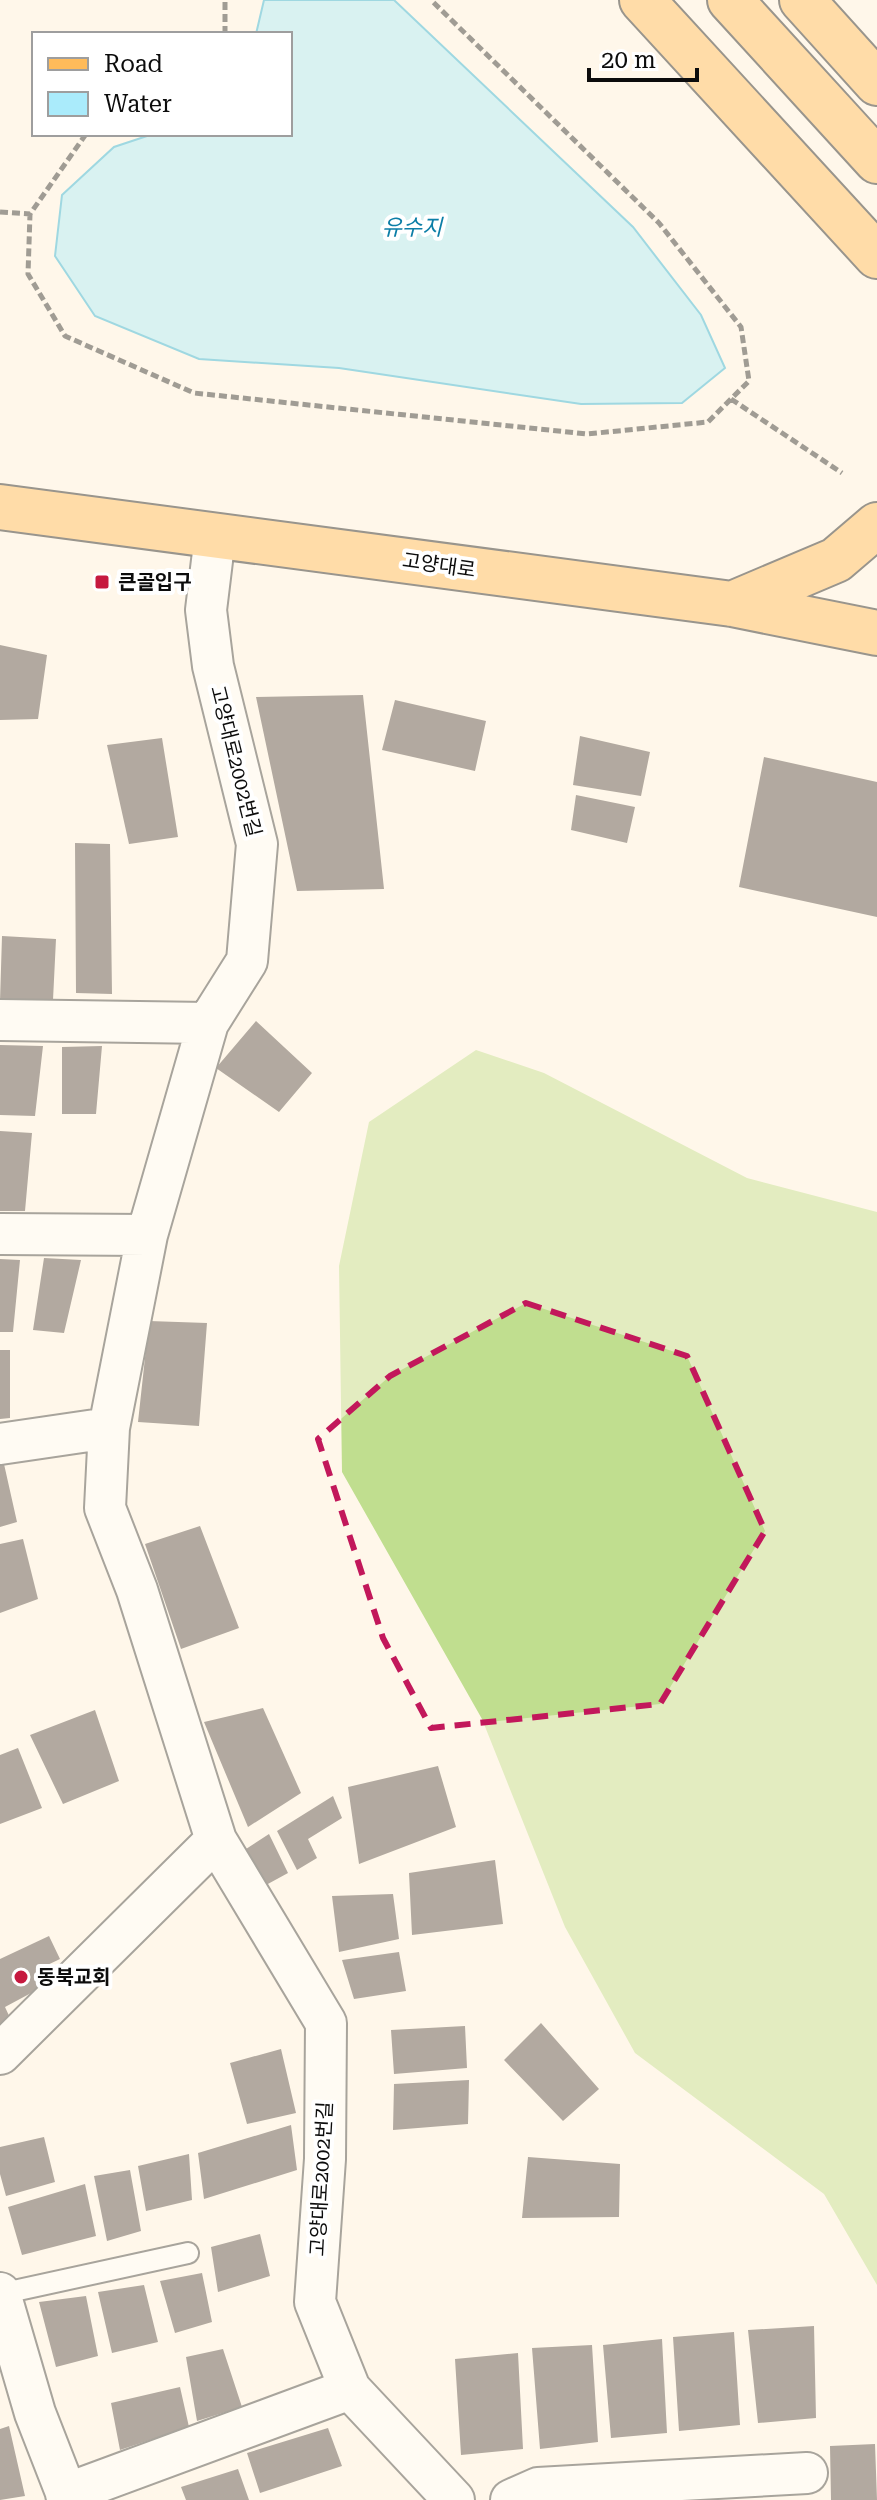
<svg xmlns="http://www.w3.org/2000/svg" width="877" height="2500" viewBox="0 0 877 2500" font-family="'Roboto Serif','Noto Sans KR',serif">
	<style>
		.forest { fill: #c0de8f }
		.water { fill: #aaebfb; stroke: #2bb1d8; stroke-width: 2 }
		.building { fill: #554a47 }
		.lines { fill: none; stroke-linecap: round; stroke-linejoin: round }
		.service-casing { stroke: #3f3f3f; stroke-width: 24 }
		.minor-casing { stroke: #3f3f3f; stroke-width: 44 }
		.primary-casing { stroke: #1d1d1d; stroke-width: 48 }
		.path { stroke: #2e2e2e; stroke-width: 5; stroke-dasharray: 8 4; stroke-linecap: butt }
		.service { stroke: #fff; stroke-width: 20 }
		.minor { stroke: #fff; stroke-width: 40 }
		.primary { stroke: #ffbb5a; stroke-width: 44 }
		.marked { fill: none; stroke: #c2185b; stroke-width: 6; stroke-dasharray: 16 10; stroke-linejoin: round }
		.poi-dot { fill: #c6193f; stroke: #fff; stroke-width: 3 }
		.labels { text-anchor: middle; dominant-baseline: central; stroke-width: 8; stroke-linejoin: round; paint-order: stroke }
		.street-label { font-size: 20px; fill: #0c0c0c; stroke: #fff }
		.poi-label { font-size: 20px; font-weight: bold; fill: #0c0c0c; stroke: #fff; text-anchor: start }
		.water-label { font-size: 22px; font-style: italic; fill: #0c7ea7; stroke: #fff }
	</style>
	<rect width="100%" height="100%" fill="#fff7ea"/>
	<path class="forest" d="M 476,1050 L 544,1073 L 747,1178 L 877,1212 L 877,2285 L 824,2194 L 635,2053 L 565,1927 L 482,1719 L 342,1472 L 339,1266 L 369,1122 Z"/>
	<path class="water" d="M 264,0 L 394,0 L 633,227 L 701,315 L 725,368 L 682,403 L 581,404 L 339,368 L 199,359 L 95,316 L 55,256 L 62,195 L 114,147 L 153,134 L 290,134 L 290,34 L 256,34 Z"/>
	<path class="building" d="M 0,645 L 47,655 L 38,719 L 0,720 Z
		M 363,695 L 384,889 L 297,891 L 256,697 Z
		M 395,700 L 486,721 L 475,771 L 382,750 Z
		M 580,736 L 650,752 L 641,796 L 573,785 Z
		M 162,738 L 178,837 L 129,844 L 107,745 Z
		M 764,757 L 877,782 L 877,917 L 739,887 Z
		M 576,795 L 635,807 L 627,843 L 571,830 Z
		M 75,843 L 110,844 L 112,994 L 76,993 Z
		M 2,936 L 56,939 L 53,1000 L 0,1001 Z
		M 256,1021 L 312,1073 L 279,1112 L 216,1068 Z
		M 0,1045 L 43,1046 L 35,1116 L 0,1115 Z
		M 102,1046 L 96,1114 L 62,1114 L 62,1047 Z
		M 0,1131 L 32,1133 L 25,1211 L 0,1211 Z
		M 44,1258 L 81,1260 L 64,1333 L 33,1330 Z
		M 0,1259 L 20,1260 L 13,1332 L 0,1332 Z
		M 149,1321 L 207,1323 L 199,1426 L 138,1422 Z
		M 0,1350 L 10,1350 L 10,1418 L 0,1419 Z
		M 4,1464 L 17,1522 L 0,1527 L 0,1465 Z
		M 200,1526 L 239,1628 L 181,1649 L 145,1544 Z
		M 23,1539 L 38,1599 L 0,1613 L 0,1544 Z
		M 263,1708 L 301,1793 L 248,1827 L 204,1722 Z
		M 95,1710 L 119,1781 L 63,1804 L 30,1735 Z
		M 18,1748 L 42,1808 L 0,1824 L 0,1755 Z
		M 438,1766 L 456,1827 L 359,1864 L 348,1787 Z
		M 333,1796 L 342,1818 L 308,1839 L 317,1858 L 297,1870 L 277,1831 Z
		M 269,1834 L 288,1873 L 266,1885 L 246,1849 Z
		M 495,1860 L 503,1924 L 412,1935 L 409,1873 Z
		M 393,1894 L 399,1939 L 339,1952 L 332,1896 Z
		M 49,1936 L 60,1959 L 39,1969 L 46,1985 L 5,2007 L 11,2020 L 0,2026 L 0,1959 Z
		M 399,1952 L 406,1991 L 354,1999 L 342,1960 Z
		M 541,2023 L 599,2089 L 563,2121 L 504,2060 Z
		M 465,2026 L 467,2068 L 394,2074 L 391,2030 Z
		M 281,2049 L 296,2113 L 247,2124 L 230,2063 Z
		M 469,2080 L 468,2124 L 393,2130 L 394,2084 Z
		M 291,2125 L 297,2170 L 204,2199 L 198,2153 Z
		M 44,2137 L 55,2182 L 6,2196 L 0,2174 L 0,2147 Z
		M 189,2154 L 192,2200 L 146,2211 L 138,2166 Z
		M 528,2157 L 620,2164 L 619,2217 L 522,2218 Z
		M 130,2170 L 141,2231 L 107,2241 L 94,2176 Z
		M 85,2184 L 96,2236 L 22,2255 L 8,2207 Z
		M 260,2234 L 270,2276 L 218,2292 L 211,2247 Z
		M 202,2273 L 212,2322 L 175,2333 L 160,2281 Z
		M 144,2285 L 158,2342 L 112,2353 L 98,2292 Z
		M 86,2296 L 98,2356 L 56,2367 L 39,2302 Z
		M 814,2326 L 816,2418 L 758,2423 L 748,2330 Z
		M 734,2332 L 740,2425 L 679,2431 L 673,2337 Z
		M 662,2339 L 667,2433 L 611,2438 L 603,2345 Z
		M 592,2345 L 598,2442 L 540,2449 L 532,2348 Z
		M 223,2349 L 242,2407 L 197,2421 L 186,2357 Z
		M 518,2353 L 523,2449 L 461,2455 L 455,2359 Z
		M 180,2387 L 189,2427 L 120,2450 L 111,2403 Z
		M 9,2426 L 25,2496 L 0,2500 L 0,2429 Z
		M 328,2428 L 342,2466 L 260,2493 L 247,2453 Z
		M 875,2444 L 877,2500 L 831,2500 L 830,2446 Z
		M 238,2469 L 249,2500 L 186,2500 L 181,2487 Z"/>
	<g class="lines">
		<defs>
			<path id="service" d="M 0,2294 L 188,2253"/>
			<path id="minor" d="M 215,536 L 206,610 L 213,666 L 257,844 L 247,961 L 208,1023 L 147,1235 L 109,1428 L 105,1508 L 137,1590 L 216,1840 L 326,2023 L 325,2159 L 315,2302 L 350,2389 L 454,2500
				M 0,1020 L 208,1023
				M 0,1234 L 147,1235
				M 0,1444 L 109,1428
				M 0,2054 L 216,1840
				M 0,2293 L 35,2413 L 69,2500
				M 66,2494 L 350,2389
				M 511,2500 L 538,2488 L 807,2473"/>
			<path id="primary" d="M 642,0 L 877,256
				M 730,0 L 877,161
				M 802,0 L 877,83
				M 0,507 L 732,604 L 877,633
				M 732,604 L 836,560 L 877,525"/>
		</defs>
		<use href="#service" class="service-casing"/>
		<use href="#minor" class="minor-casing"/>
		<use href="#primary" class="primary-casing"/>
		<path class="path" d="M 225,34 L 225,0
			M 86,134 L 30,214 L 28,274 L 65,336 L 194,393 L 587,434 L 708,422 L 749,381 L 741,327 L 659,223 L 431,0
			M 0,212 L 30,214
			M 731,399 L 842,473"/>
		<use href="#service" class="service"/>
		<use href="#minor" class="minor"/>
		<use href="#primary" class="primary"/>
	</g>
	<path d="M0 0H877V2500H0ZM 526,1303 L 687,1356 L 765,1531 L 660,1704 L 431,1728 L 383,1638 L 318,1439 L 390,1376 Z" fill="#fff7ea" fill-opacity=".55" fill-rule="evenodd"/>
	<path class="marked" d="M 526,1303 L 687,1356 L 765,1531 L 660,1704 L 431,1728 L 383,1638 L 318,1439 L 390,1376 Z"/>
	<g class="poi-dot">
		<rect x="94" y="574" width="16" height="16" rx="4"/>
		<circle cx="21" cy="1977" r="8"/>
	</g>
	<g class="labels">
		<g class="street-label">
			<text transform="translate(439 565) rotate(8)">고양대로</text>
			<text transform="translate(236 761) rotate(76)">고양대로2002번길</text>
			<text transform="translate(321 2179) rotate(-87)">고양대로2002번길</text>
		</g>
		<g class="poi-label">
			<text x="118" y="582">큰골입구</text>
			<text x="37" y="1977">동북교회</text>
		</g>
		<g class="water-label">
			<text x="412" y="227">유수지</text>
		</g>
	</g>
	<rect x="32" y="32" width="260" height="104" fill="#ffffff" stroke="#9e9e9e" stroke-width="2"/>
	<rect x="48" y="58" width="40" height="12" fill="#ffbb5a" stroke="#9e9e9e" stroke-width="2"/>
	<text x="104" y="72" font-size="24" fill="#0c0c0c">Road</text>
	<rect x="48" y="92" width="40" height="24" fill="#aaebfb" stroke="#9e9e9e" stroke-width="2"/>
	<text x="104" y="112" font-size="24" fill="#0c0c0c">Water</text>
	<path d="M589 68v12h108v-12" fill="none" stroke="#0c0c0c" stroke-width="4"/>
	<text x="601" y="68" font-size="24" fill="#0c0c0c" stroke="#ffffff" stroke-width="6" paint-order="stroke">20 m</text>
</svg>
